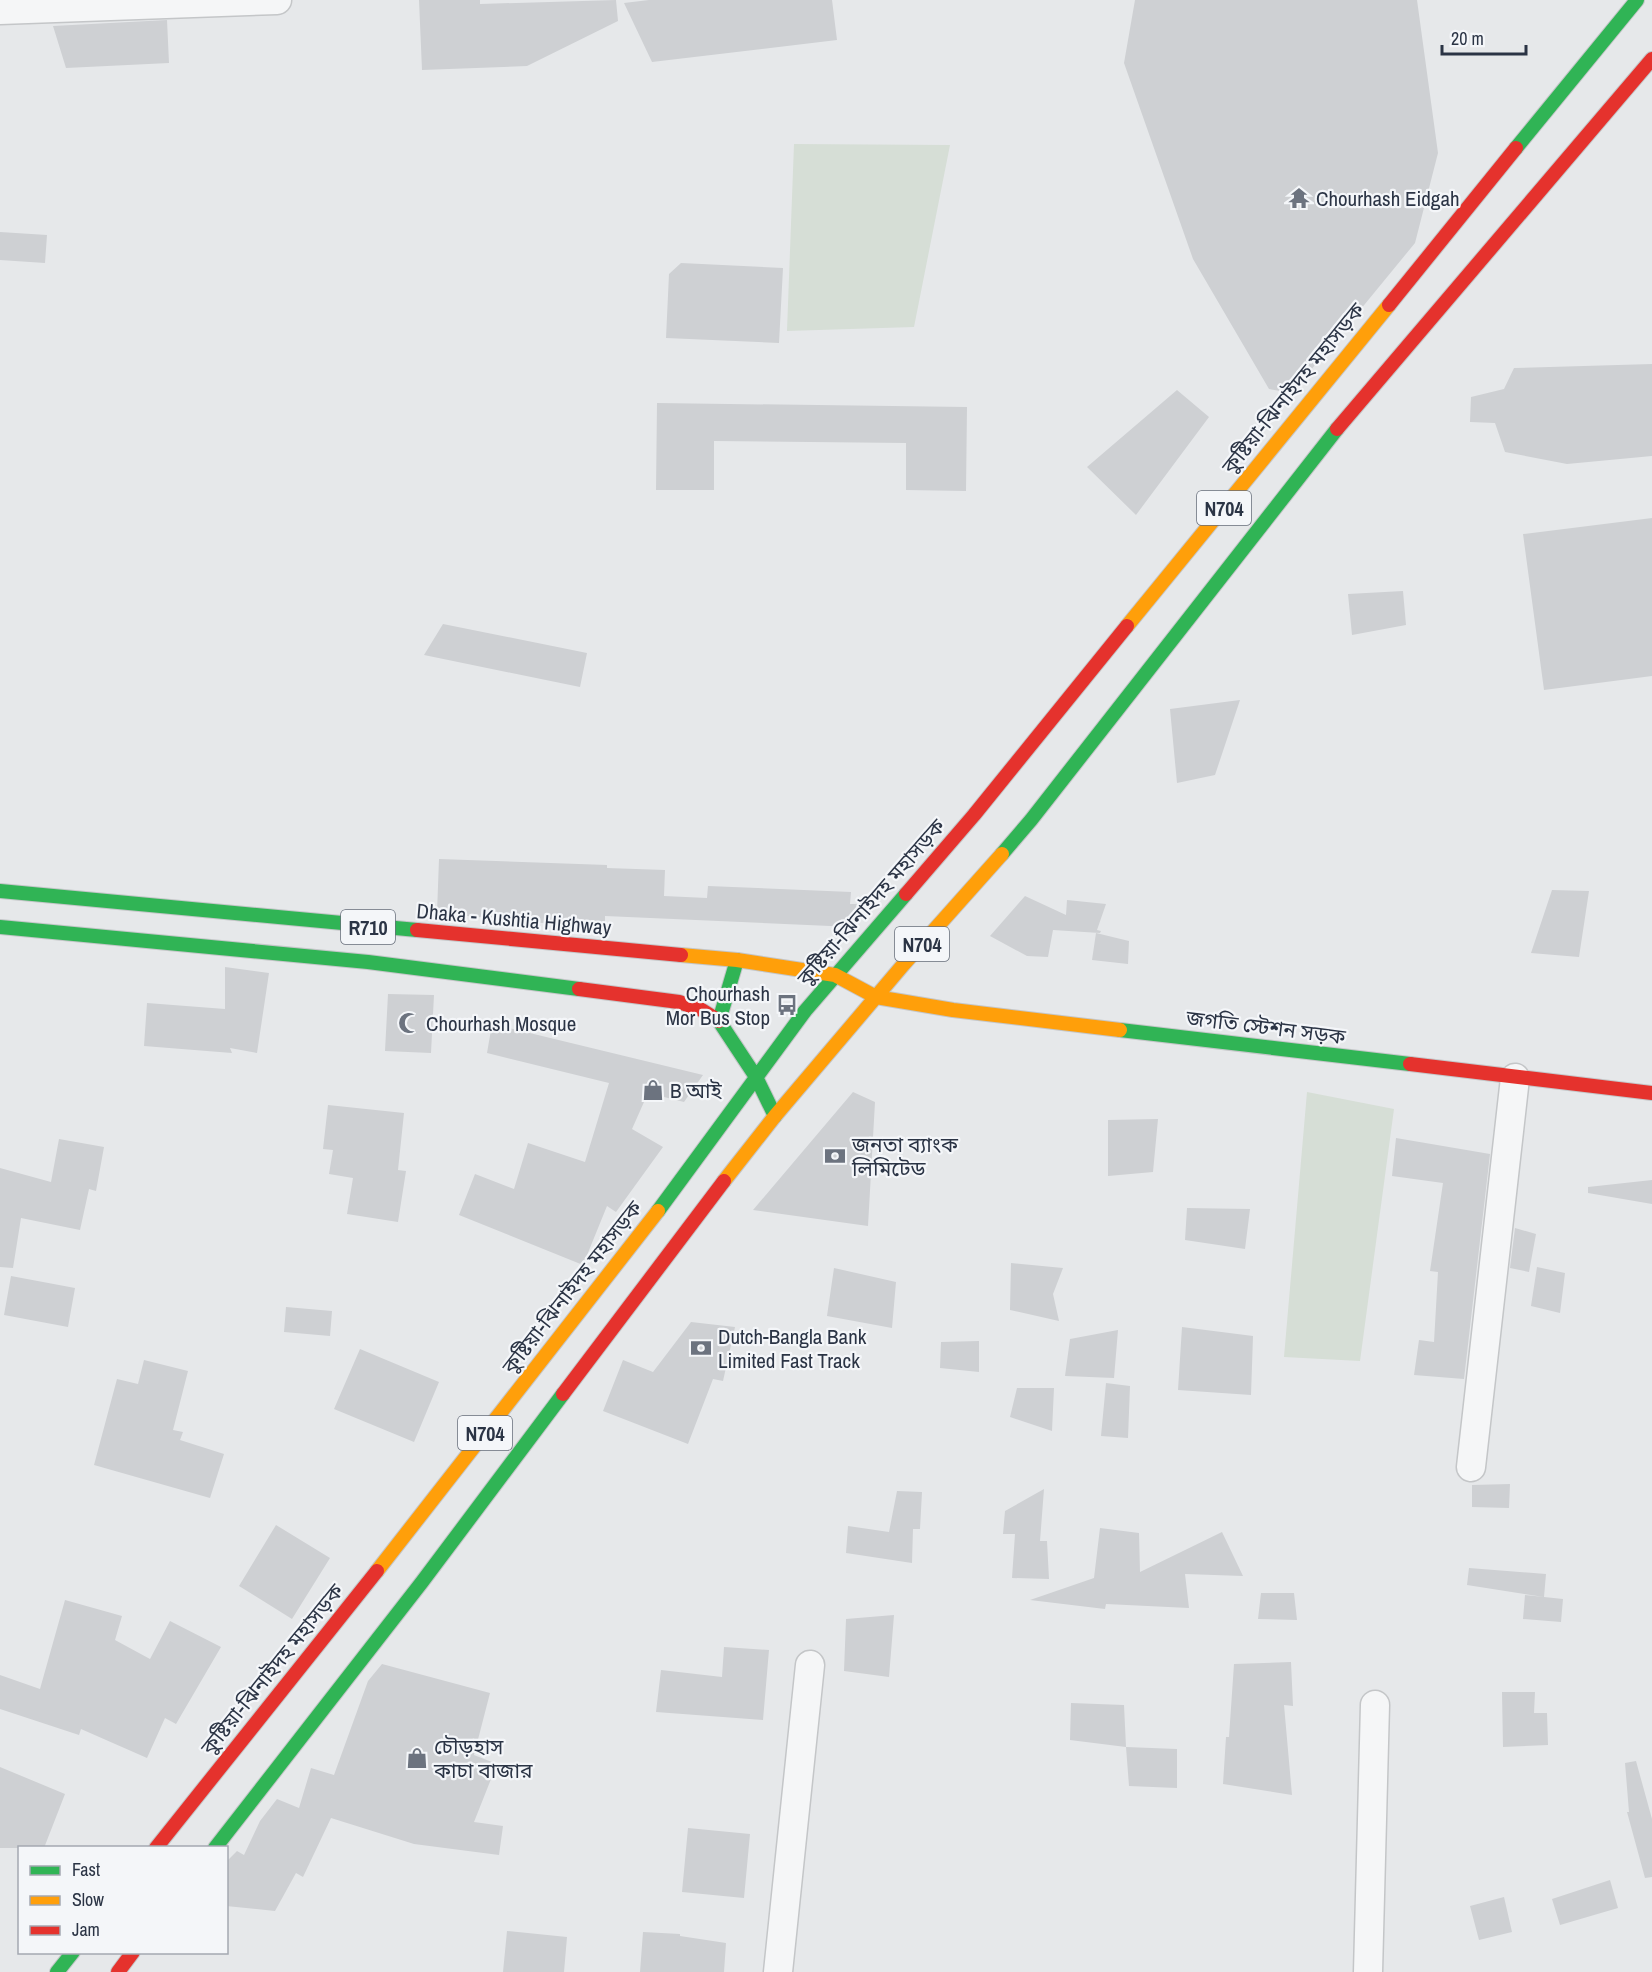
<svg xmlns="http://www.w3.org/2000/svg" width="1652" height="1972" viewBox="0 0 1652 1972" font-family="'Archivo Narrow','Noto Sans Bengali',sans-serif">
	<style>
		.green { fill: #d6ded6 }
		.building { fill: #ced0d3 }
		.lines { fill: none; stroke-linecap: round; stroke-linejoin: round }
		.street-casing { stroke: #c4c6c8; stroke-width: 31 }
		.fast-casing { stroke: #c4c6c8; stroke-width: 16 }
		.slow-casing { stroke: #c4c6c8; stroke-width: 16 }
		.jam-casing { stroke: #c4c6c8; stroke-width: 16 }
		.street { stroke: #f5f6f7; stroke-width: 28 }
		.fast { stroke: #30b455; stroke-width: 14 }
		.slow { stroke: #ff9f0a; stroke-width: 14 }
		.jam { stroke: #e5322d; stroke-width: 14 }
		.labels { text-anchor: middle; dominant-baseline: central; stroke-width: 4.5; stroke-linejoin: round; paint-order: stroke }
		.shield { fill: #f4f6f9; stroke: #676e7b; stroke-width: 1.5 }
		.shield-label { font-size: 20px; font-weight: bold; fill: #2b3445 }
		.poi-label { font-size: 21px; fill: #2b3445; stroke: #f4f6f9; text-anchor: start }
		.street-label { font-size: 21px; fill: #2b3445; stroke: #f4f6f9 }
	</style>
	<rect width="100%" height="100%" fill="#e6e8ea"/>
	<path class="green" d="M 794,144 L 950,145 L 914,327 L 787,331 Z
		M 1307,1092 L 1394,1109 L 1360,1361 L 1284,1357 Z"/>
	<path class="building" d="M 419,0 L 480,0 L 480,4 L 616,0 L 618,21 L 527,66 L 422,70 Z
		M 649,0 L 832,0 L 837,40 L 652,62 L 624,3 Z
		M 1135,0 L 1417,0 L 1438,153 L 1415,243 L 1292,393 L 1269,389 L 1193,259 L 1124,63 Z
		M 167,20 L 169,63 L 66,68 L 53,26 Z
		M 0,232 L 47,235 L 45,263 L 0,260 Z
		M 681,263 L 783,268 L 779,343 L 666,338 L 669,274 Z
		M 1652,364 L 1652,456 L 1567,464 L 1505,452 L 1495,423 L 1470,422 L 1471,397 L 1504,389 L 1514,368 Z
		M 1177,390 L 1209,417 L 1136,515 L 1087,467 Z
		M 657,403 L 967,407 L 966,491 L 906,490 L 906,443 L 714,441 L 714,490 L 656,490 Z
		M 1652,518 L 1652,676 L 1544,690 L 1523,534 Z
		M 1403,591 L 1406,625 L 1352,635 L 1348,594 Z
		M 443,624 L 587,653 L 580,687 L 424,655 Z
		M 1240,700 L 1215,775 L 1177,783 L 1170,709 Z
		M 439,859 L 607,865 L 607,868 L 665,870 L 664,896 L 707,898 L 708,886 L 851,892 L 850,904 L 864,904 L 864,914 L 853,927 L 605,916 L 605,929 L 437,913 Z
		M 1552,890 L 1589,891 L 1579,957 L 1531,953 Z
		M 1025,896 L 1066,915 L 1067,900 L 1106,904 L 1097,930 L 1101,931 L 1100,933 L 1053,930 L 1048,957 L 1027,956 L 990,936 Z
		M 1096,933 L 1129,941 L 1128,964 L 1092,960 Z
		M 225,967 L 269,973 L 257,1053 L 230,1048 L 232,1053 L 144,1046 L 147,1003 L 225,1009 Z
		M 388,994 L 434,995 L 431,1053 L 385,1051 Z
		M 492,1024 L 703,1075 L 684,1102 L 648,1093 L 632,1129 L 663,1147 L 616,1212 L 607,1206 L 583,1265 L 459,1215 L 475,1174 L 514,1189 L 528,1143 L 585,1162 L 609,1083 L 487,1053 Z
		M 853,1092 L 875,1102 L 868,1226 L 753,1210 Z
		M 328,1105 L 404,1113 L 398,1170 L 406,1171 L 398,1222 L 347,1214 L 353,1178 L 329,1174 L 333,1150 L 323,1149 Z
		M 1158,1119 L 1153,1172 L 1108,1176 L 1108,1120 Z
		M 1396,1138 L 1490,1154 L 1464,1379 L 1414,1375 L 1419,1340 L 1434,1342 L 1438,1272 L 1430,1271 L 1443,1183 L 1392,1176 Z
		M 59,1139 L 104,1147 L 96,1191 L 89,1189 L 80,1230 L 21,1218 L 13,1268 L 0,1267 L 0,1168 L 51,1182 Z
		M 1652,1180 L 1652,1204 L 1588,1193 L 1588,1187 Z
		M 1187,1208 L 1250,1209 L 1245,1249 L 1185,1240 Z
		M 1515,1228 L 1536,1234 L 1529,1272 L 1510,1268 Z
		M 1011,1263 L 1063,1268 L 1053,1294 L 1059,1321 L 1010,1310 Z
		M 1537,1267 L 1565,1273 L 1560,1313 L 1531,1306 Z
		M 834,1268 L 896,1282 L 892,1328 L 827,1316 Z
		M 11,1276 L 75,1288 L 68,1327 L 4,1315 Z
		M 286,1307 L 332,1311 L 330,1336 L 284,1332 Z
		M 691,1322 L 735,1327 L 723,1381 L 713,1379 L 688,1444 L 603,1411 L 623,1360 L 653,1372 Z
		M 1182,1327 L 1253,1336 L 1251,1395 L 1178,1390 Z
		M 1118,1330 L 1114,1378 L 1065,1376 L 1070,1339 Z
		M 979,1341 L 979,1372 L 940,1368 L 941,1342 Z
		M 360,1349 L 439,1382 L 414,1442 L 334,1409 Z
		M 144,1360 L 188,1371 L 173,1430 L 183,1432 L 180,1440 L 224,1454 L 210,1498 L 94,1465 L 117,1379 L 138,1384 Z
		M 1106,1383 L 1130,1386 L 1128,1438 L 1101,1436 Z
		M 1017,1388 L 1054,1388 L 1052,1431 L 1010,1417 Z
		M 1510,1484 L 1509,1508 L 1472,1507 L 1472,1485 Z
		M 1044,1489 L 1040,1541 L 1047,1541 L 1049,1579 L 1012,1578 L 1015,1534 L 1003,1534 L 1005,1511 Z
		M 897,1491 L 922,1492 L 920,1529 L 913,1529 L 912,1563 L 846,1553 L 848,1526 L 889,1532 Z
		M 276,1525 L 330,1558 L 292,1619 L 239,1586 Z
		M 1100,1528 L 1139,1533 L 1140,1572 L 1222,1532 L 1243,1576 L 1185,1574 L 1189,1608 L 1106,1604 L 1105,1609 L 1030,1600 L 1094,1578 Z
		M 1469,1568 L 1546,1574 L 1544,1597 L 1467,1585 Z
		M 1261,1593 L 1294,1593 L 1297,1620 L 1258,1619 Z
		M 1525,1595 L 1563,1599 L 1561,1622 L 1523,1619 Z
		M 65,1600 L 122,1616 L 115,1640 L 150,1659 L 170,1621 L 221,1647 L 176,1724 L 165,1718 L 147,1758 L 81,1729 L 79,1735 L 0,1709 L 0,1675 L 40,1689 Z
		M 894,1615 L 889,1677 L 844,1671 L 846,1619 Z
		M 724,1647 L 769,1650 L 763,1720 L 656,1712 L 661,1670 L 722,1677 Z
		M 1291,1662 L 1293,1706 L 1284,1705 L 1292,1795 L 1223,1784 L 1226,1737 L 1229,1737 L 1234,1664 Z
		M 382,1664 L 490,1693 L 474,1755 L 497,1764 L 474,1822 L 503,1826 L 499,1855 L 414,1844 L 331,1818 L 303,1877 L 296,1873 L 275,1911 L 226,1906 L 226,1862 L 237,1851 L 244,1855 L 260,1821 L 277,1799 L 299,1808 L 311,1768 L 334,1775 L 368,1681 Z
		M 1502,1692 L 1535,1692 L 1534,1713 L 1547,1713 L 1548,1745 L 1503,1747 Z
		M 1071,1703 L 1124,1705 L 1126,1747 L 1070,1740 Z
		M 1126,1747 L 1177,1749 L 1177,1788 L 1129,1786 Z
		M 1636,1761 L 1652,1819 L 1652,1877 L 1645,1878 L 1627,1812 L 1629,1812 L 1625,1763 Z
		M 0,1767 L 65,1794 L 44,1848 L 0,1848 Z
		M 688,1828 L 750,1834 L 744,1898 L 682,1892 Z
		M 1610,1880 L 1618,1908 L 1560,1925 L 1552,1899 Z
		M 1504,1897 L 1512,1932 L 1479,1940 L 1470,1906 Z
		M 507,1931 L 567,1937 L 564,1972 L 503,1972 Z
		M 643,1932 L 680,1934 L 680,1936 L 726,1943 L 724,1972 L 640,1972 Z"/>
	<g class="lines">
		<defs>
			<path id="street" d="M 0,10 L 277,0
				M 1471,1467 L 1515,1078
				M 778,1972 L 810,1665
				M 1368,1972 L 1375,1705"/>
			<path id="fast" d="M 1516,148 L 1637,0
				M 1002,854 L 1031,820 L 1337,429
				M 0,891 L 417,930
				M 0,927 L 368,962 L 579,989
				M 737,960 L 719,1021 L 756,1077 L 775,1116
				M 1120,1030 L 1410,1064
				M 658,1211 L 805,1011 L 906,894
				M 215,1848 L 422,1582 L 563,1394
				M 57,1972 L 73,1952"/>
			<path id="slow" d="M 1127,626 L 1389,305
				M 681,955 L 737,960 L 835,975 L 876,997
				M 876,997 L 953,1010 L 1120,1030
				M 724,1181 L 775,1116 L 903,965 L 1002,854
				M 377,1571 L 658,1211"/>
			<path id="jam" d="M 1389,305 L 1516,148
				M 1337,429 L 1652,59
				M 906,894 L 974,815 L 1127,626
				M 417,930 L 681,955
				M 579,989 L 679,1002 L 700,1009 L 719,1021
				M 1410,1064 L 1652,1093
				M 563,1394 L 724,1181
				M 156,1848 L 377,1571
				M 118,1972 L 133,1952"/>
		</defs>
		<use href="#street" class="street-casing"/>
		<use href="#fast" class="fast-casing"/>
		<use href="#slow" class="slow-casing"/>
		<use href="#jam" class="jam-casing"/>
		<use href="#street" class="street"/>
		<use href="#fast" class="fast"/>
		<use href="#slow" class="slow"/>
		<use href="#jam" class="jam"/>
	</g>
	<defs>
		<symbol id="temple-bare" viewBox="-9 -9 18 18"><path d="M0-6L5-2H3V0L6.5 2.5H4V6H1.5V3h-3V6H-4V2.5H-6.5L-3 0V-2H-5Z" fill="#6c737f" stroke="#f4f6f9" stroke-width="2.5" paint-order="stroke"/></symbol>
		<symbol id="bus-bare" viewBox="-9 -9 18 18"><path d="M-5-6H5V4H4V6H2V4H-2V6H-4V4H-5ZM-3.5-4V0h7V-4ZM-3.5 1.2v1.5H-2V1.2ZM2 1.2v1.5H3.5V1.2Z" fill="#6c737f" stroke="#f4f6f9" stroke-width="2.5" paint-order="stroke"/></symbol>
		<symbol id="mosque-bare" viewBox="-9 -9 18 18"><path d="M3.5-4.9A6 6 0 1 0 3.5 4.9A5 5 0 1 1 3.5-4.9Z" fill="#6c737f" stroke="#f4f6f9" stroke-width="2.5" paint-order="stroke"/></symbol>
		<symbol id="shop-bare" viewBox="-9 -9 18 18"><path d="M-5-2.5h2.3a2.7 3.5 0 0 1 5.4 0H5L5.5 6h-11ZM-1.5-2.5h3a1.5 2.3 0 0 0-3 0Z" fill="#6c737f" stroke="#f4f6f9" stroke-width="2.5" paint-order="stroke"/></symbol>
		<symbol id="bank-bare" viewBox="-9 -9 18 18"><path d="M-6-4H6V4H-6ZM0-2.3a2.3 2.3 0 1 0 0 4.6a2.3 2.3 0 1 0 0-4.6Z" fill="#6c737f" stroke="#f4f6f9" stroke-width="2.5" paint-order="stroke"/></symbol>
	</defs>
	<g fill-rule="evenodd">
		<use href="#temple-bare" x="1284" y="183" width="30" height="30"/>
		<use href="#bus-bare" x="772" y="990" width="30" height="30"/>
		<use href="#mosque-bare" x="394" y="1008" width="30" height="30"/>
		<use href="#shop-bare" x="638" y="1075" width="30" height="30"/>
		<use href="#bank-bare" x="820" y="1141" width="30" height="30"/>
		<use href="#bank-bare" x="686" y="1333" width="30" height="30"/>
		<use href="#shop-bare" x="402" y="1743" width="30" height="30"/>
	</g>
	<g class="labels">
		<g class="shield">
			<rect x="1197" y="491" width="54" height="34" rx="4.5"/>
			<rect x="341" y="910" width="54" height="34" rx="4.5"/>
			<rect x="895" y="927" width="54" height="34" rx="4.5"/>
			<rect x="458" y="1416" width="54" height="34" rx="4.5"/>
		</g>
		<g class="shield-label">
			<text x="1224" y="508">N704</text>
			<text x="368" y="927">R710</text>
			<text x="922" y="944">N704</text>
			<text x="485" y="1433">N704</text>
		</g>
		<g class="poi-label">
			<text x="1316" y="198">Chourhash Eidgah</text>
			<text x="770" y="993" text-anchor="end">Chourhash<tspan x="770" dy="24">Mor Bus Stop</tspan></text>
			<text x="426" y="1023">Chourhash Mosque</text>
			<text x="670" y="1090">B আই</text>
			<text x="852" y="1144">জনতা ব্যাংক<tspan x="852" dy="24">লিমিটেড</tspan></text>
			<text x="718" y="1336">Dutch-Bangla Bank<tspan x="718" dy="24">Limited Fast Track</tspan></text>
			<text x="434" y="1746">চৌড়হাস<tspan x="434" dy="24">কাচা বাজার</tspan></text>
		</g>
		<g class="street-label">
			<text transform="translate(1293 388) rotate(-51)">কুষ্টিয়া-ঝিনাইদহ মহাসড়ক</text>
			<text transform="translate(871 902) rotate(-49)">কুষ্টিয়া-ঝিনাইদহ মহাসড়ক</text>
			<text transform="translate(514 919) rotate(5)">Dhaka - Kushtia Highway</text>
			<text transform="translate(1266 1027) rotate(7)">জগতি স্টেশন সড়ক</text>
			<text transform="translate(572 1287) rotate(-52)">কুষ্টিয়া-ঝিনাইদহ মহাসড়ক</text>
			<text transform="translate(272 1669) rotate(-51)">কুষ্টিয়া-ঝিনাইদহ মহাসড়ক</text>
		</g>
	</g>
	<rect x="18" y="1846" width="210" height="108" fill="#f4f6f9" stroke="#a4a8b1" stroke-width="1.5"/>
	<rect x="30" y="1866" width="30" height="9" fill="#30b455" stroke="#a4a8b1" stroke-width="1.5"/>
	<text x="72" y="1876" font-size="18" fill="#2b3445">Fast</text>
	<rect x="30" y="1896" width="30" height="9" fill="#ff9f0a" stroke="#a4a8b1" stroke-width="1.5"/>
	<text x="72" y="1906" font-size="18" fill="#2b3445">Slow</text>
	<rect x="30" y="1926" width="30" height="9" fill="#e5322d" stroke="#a4a8b1" stroke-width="1.5"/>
	<text x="72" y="1936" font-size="18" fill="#2b3445">Jam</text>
	<path d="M1442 45v9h84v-9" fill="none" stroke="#2b3445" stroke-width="3"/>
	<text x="1451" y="45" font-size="18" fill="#2b3445" stroke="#f4f6f9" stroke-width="4.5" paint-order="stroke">20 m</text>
</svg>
